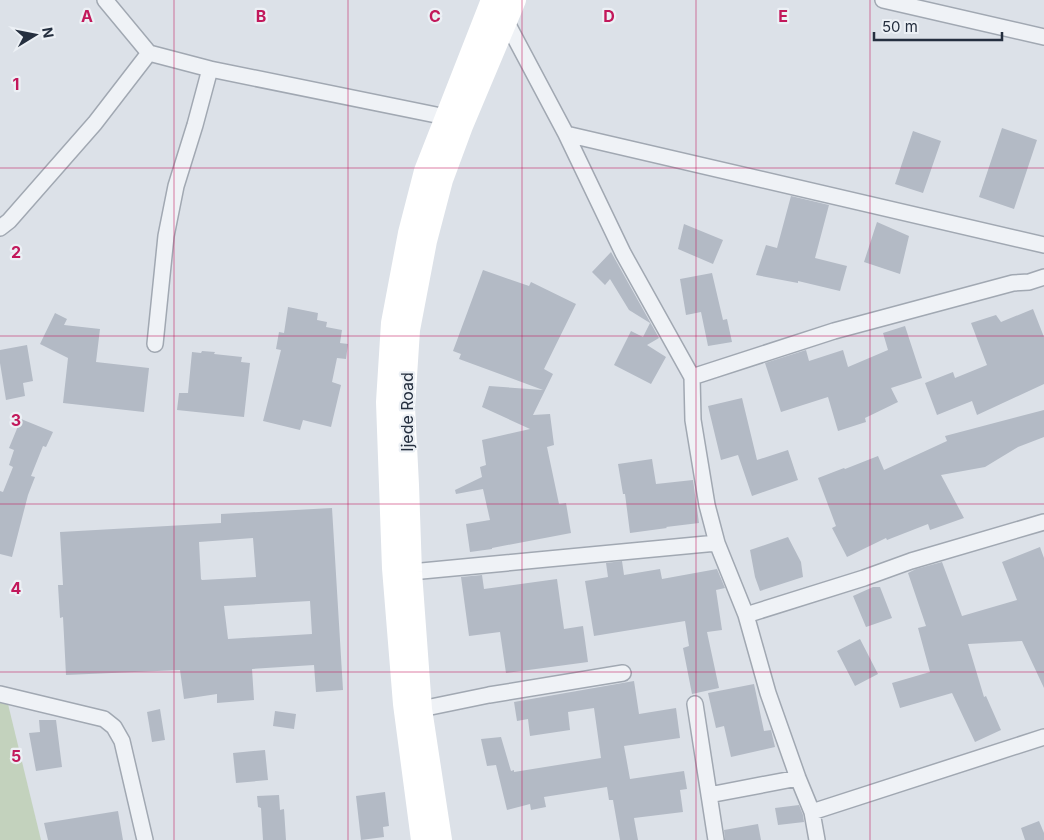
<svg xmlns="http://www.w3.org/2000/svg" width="1044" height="840" viewBox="0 0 1044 840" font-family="Inter,sans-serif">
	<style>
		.grass { fill: #c3d2bd }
		.building { fill: #b3bac5; fill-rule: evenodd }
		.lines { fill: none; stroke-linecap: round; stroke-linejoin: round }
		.minor-casing { stroke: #a1a8b2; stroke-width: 18 }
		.minor { stroke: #eff2f6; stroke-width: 15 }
		.secondary { stroke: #fff; stroke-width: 22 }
		.grid { fill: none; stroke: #c2185b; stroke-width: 1; stroke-opacity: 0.55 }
		.labels { text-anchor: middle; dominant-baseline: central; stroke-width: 4.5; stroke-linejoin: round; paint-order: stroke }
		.street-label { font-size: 16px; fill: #252f3f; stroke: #ecf0f5 }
		.grid-label { font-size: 16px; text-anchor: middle; font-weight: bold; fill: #c2185b; stroke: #ecf0f5; stroke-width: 4.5; stroke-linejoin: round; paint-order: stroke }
	</style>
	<rect width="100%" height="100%" fill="#dce1e8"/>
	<path class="grass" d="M 0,702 L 8,704 L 41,840 L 0,840 Z"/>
	<path class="building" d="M 1002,128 L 1037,140 L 1014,209 L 979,197 Z
		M 913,131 L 941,141 L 923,193 L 895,184 Z
		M 791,196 L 829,205 L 815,258 L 847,266 L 840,291 L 798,281 L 798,283 L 756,275 L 766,245 L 777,248 Z
		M 877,222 L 909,236 L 900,274 L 864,262 Z
		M 684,224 L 723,240 L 713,264 L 678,249 Z
		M 611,252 L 659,338 L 647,345 L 666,357 L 651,384 L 614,365 L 631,331 L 643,337 L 650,323 L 629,310 L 610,279 L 605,285 L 592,272 Z
		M 483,270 L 529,286 L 531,282 L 576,304 L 544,369 L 553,374 L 533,415 L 550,414 L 554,445 L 547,447 L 559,504 L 566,503 L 571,533 L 492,548 L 492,549 L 470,552 L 466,524 L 490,520 L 483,489 L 456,494 L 455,490 L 482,477 L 480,467 L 486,465 L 482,440 L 530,429 L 482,407 L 489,386 L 543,390 L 459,359 L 461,354 L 453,351 Z
		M 712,273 L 723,320 L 727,319 L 732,342 L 708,346 L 701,312 L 686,315 L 680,279 Z
		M 288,307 L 318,313 L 317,320 L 327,322 L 326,327 L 342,330 L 340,343 L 348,344 L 346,359 L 337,358 L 332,382 L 341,385 L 331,427 L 303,420 L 300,430 L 263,421 L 281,350 L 276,349 L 279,332 L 284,333 Z
		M 1033,309 L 1044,337 L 1044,384 L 977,415 L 972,401 L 937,415 L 925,383 L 953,372 L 955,378 L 987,365 L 971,323 L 996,315 L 1001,322 Z
		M 55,313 L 67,319 L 64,325 L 100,329 L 96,362 L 149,368 L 144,412 L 63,403 L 68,358 L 40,344 Z
		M 905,326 L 922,378 L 891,388 L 898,402 L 865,418 L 866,422 L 838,431 L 828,397 L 781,412 L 765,363 L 806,350 L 809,361 L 843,350 L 848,367 L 888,350 L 883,333 Z
		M 27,345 L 33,381 L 23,383 L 25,396 L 6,400 L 0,363 L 0,350 Z
		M 202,351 L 215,352 L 214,354 L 242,357 L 241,362 L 250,363 L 244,417 L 177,410 L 179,393 L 188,393 L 192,352 L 201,353 Z
		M 742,398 L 757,460 L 788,450 L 798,480 L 752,496 L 738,455 L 721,460 L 708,406 Z
		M 1044,410 L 1044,437 L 1018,447 L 985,467 L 941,475 L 964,518 L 930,530 L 928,524 L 887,540 L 886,538 L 847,557 L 832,528 L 836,526 L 818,478 L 844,468 L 845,469 L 878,456 L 884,470 L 947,441 L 945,436 Z
		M 21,419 L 53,432 L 46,447 L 43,446 L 31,476 L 35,477 L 28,495 L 12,557 L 0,554 L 0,491 L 3,492 L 13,467 L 9,465 L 14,450 L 9,448 Z
		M 652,459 L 656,484 L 693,480 L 699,523 L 666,527 L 667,528 L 630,533 L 625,494 L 623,494 L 618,464 Z
		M 332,508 L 343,690 L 316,692 L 314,665 L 252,669 L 254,700 L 217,703 L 217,694 L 184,699 L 180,670 L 66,675 L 63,617 L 60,618 L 58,585 L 63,585 L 60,532 L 221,523 L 221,514 ZM 253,538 L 256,577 L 202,580 L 201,579 L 199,542 ZM 310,601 L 312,634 L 228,639 L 224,606 Z
		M 788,537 L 801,562 L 803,577 L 760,591 L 755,577 L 750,550 Z
		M 1040,547 L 1044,558 L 1044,688 L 1022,641 L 968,644 L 984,697 L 986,696 L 1001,730 L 975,742 L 952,693 L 900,708 L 892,683 L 930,672 L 918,628 L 926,626 L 908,573 L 916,569 L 942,562 L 962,616 L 1017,600 L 1002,562 Z
		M 622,561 L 624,575 L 660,569 L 662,579 L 717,569 L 725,588 L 716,590 L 722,630 L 707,632 L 719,688 L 692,694 L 683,648 L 689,646 L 685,621 L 594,636 L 585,581 L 608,577 L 606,563 Z
		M 482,575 L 484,589 L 557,579 L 564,629 L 583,626 L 588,662 L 506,673 L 500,632 L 469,636 L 461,577 Z
		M 873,587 L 880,587 L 892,618 L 866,627 L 853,596 Z
		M 860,639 L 878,674 L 855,686 L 837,651 Z
		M 634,681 L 639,714 L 676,708 L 680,738 L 624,746 L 630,779 L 684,771 L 687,789 L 680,790 L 683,812 L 634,818 L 638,840 L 620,840 L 613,800 L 609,800 L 607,787 L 544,797 L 546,807 L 531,810 L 530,804 L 507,810 L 496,765 L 487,766 L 481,739 L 501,737 L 511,771 L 514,770 L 514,772 L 601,758 L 594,708 L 568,712 L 570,730 L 530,736 L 528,719 L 517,721 L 514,702 Z
		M 754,684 L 764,731 L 771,730 L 775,747 L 731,757 L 724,726 L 716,728 L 708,693 Z
		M 160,709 L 165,740 L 152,742 L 147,712 Z
		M 275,711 L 296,714 L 294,729 L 273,726 Z
		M 39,720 L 56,720 L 62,767 L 36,771 L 29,733 L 40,732 Z
		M 265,750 L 268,780 L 236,783 L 233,753 Z
		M 385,792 L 389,826 L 383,827 L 384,837 L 361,840 L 356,796 Z
		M 279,795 L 280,810 L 284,809 L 286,840 L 263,840 L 261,808 L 258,807 L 257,796 Z
		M 799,805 L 803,815 L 804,822 L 778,825 L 775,808 Z
		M 118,811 L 123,840 L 48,840 L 44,823 Z
		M 1039,821 L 1044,833 L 1044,840 L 1025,840 L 1021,828 Z
		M 758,824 L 761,840 L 725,840 L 724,830 Z"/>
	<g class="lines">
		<defs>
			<path id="minor" d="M 105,0 L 149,53
				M 883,0 L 1044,37
				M 506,21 L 566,134 L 623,253 L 692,377 L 693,420 L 707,505 L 717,543 L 746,615 L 768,693 L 798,778 L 812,812 L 817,840
				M 566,134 L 1044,245
				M 0,228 L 9,221 L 95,123 L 149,53 L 210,69 L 446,117
				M 155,344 L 166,236 L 176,186 L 195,125 L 210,69
				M 692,377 L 834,331 L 1013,283 L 1029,282 L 1044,277
				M 411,572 L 717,543
				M 746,615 L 864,578 L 911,561 L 1044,522
				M 0,694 L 104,719 L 114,727 L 122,741 L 145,840
				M 695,704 L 716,840
				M 421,709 L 489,695 L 623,673
				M 709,795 L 798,778
				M 812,812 L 1044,737"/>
		</defs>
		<use href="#minor" class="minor-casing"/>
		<use href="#minor" class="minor"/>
		<path class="secondary" d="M 422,840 L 404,704 L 393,568 L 387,402 L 392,323 L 409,233 L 425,171 L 492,0
			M 441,840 L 421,709 L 411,572 L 408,485 L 404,407 L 409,330 L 426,241 L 442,180 L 462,126 L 515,0"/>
	</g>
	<path class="grid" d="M 174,0 L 174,840M 348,0 L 348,840M 522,0 L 522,840M 696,0 L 696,840M 870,0 L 870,840M 0,168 L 1044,168M 0,336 L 1044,336M 0,504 L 1044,504M 0,672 L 1044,672"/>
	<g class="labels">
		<g class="street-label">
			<text transform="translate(407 412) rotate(-90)">Ijede Road</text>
		</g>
	</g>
	<g class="grid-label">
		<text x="87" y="22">A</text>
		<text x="261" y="22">B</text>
		<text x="435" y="22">C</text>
		<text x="609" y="22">D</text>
		<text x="783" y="22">E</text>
		<text x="16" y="90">1</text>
		<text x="16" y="258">2</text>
		<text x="16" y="426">3</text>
		<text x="16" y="594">4</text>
		<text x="16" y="762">5</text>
	</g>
	<g transform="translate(35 35) rotate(80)" stroke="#ecf0f5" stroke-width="4" paint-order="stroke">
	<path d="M0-4L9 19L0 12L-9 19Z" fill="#252f3f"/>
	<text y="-8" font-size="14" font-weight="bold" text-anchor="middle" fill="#252f3f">N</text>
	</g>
	<path d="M874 32v8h128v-8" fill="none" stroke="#252f3f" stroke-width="2.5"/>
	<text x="882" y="32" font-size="15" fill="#252f3f" stroke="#ecf0f5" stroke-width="4" paint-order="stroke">50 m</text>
</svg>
